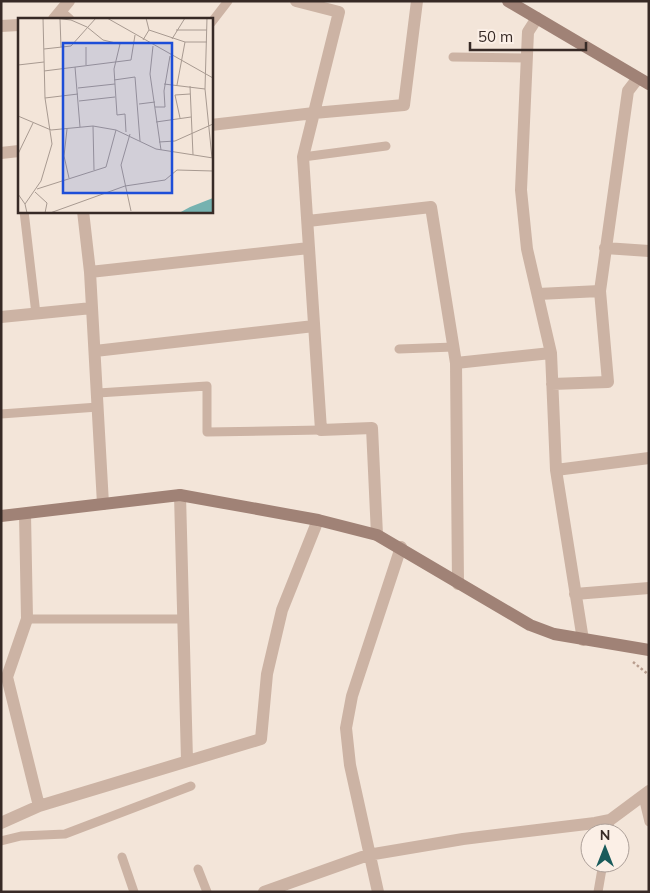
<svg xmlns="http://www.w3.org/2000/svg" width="650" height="893" viewBox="0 0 650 893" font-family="Mulish,sans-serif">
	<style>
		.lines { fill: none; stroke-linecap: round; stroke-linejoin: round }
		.path { stroke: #b89d8e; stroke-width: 2.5; stroke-dasharray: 2.5 2.5; stroke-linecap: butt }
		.lane { stroke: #ccb3a4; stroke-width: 9 }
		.street { stroke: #ccb3a4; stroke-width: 12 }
		.secondary { stroke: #a08276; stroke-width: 12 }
		.inset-road { fill: none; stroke: #a89a91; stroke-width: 1 }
		.view { fill: #1d4ed8; fill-opacity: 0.15; stroke: #1d4ed8; stroke-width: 2.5 }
		.inset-edge { fill: none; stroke: #372a26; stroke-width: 2.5 }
	</style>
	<rect width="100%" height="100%" fill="#f3e5d9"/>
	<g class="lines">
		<path class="path" d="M 633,662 L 649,675"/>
		<path class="lane" d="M 61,11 L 70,19
			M 211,23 L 228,1
			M 453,57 L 527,58
			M 303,157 L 386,146
			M 24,211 L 36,314
			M 399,349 L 454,347
			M 98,393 L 207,386 L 207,432 L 321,430
			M 1,414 L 98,407
			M 27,619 L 183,619
			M 643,797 L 649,822
			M 608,833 L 610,820
			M 1,841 L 21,836 L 65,834 L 191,786
			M 122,857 L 134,892
			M 198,869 L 207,892
			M 598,892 L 603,863"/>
		<path class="street" d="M 296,1 L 339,12 L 303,157 L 321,430 L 372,428 L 377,535
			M 537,18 L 528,32 L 521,190 L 527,249 L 551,353 L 556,470 L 583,640
			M 54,19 L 69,1
			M 1,26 L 19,25
			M 211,125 L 314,113 L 404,105 L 417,1
			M 1,153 L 19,151
			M 83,211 L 90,272 L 103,504
			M 308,221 L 431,207 L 456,363 L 458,584
			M 605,248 L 649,251
			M 90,272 L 309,248
			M 538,294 L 600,291
			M 1,317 L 92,308
			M 95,351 L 314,326
			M 456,363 L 551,353
			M 552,384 L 608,382 L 600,291 L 628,91 L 638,78
			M 556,470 L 649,458
			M 180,495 L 187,760
			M 25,514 L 27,619 L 7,677 L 39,806
			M 575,594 L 649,588
			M 1,823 L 39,806 L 261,739 L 267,674 L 282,610 L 318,520
			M 264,892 L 368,855 L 463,839 L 595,823 L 610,820 L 649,791
			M 378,892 L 350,765 L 346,728 L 352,696 L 401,547"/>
		<path class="secondary" d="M 508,1 L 649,84
			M 1,516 L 180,495 L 318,520 L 377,535 L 530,625 L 554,634 L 649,650"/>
	</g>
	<g transform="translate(18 18)">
		<rect width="195" height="195" fill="#f3e5d9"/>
		<path d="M 195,180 L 195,195 L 161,195 L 172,189 Z" fill="#76b2b0"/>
		<path class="inset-road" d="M 36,0 L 53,2 L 69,9 L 85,22 L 102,26 L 96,51 L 99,97 L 107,96 L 108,114M 89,0 L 195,60M 189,0 L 187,71 L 194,140M 42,1 L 43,29M 131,12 L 167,24 L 189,24M 158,12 L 189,12M 154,21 L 167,0M 125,22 L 131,12 L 128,0M 135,28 L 132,56 L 143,132M 68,29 L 68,47M 26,31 L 53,28 L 78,0M 0,47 L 26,44M 57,49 L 62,109M 26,53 L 113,42 L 117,17M 96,62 L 117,59 L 122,123M 146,66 L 187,71M 159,67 L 167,24M 172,68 L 175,137M 60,70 L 97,66M 27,80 L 60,76M 61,83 L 97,79M 121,86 L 137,84M 137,89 L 147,89 L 146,73 L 152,38M 0,98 L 33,112 L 75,108 L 98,112 L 138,131 L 195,140M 162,100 L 157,77 L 172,76M 138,104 L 173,99M 75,108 L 76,152M 49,111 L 46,138 L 51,160M 112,116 L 103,147 L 113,193M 141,124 L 157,123 L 195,106M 0,136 L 15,105M 19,171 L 88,149 L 98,112M 17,174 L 29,185 L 27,195M 0,176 L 7,186 L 9,195M 7,186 L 23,163 L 34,126 L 27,80 L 25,0M 32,195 L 107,168 L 147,162 L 159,152 L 195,153"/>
		<path class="view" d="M 45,25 L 154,25 L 154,175 L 45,175 Z"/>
		<rect width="195" height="195" class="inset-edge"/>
	</g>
	<rect width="650" height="893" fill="none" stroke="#372a26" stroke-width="5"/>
	<g transform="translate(605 848)"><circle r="24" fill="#fbefe6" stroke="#ada099"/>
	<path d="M0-4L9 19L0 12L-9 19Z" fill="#195b5b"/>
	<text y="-8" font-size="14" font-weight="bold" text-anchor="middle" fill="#372a26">N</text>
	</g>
	<path d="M470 42v8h116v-8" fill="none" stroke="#372a26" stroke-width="2.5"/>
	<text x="478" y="42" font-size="15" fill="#372a26" stroke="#fbefe6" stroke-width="4" paint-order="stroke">50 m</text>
</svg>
